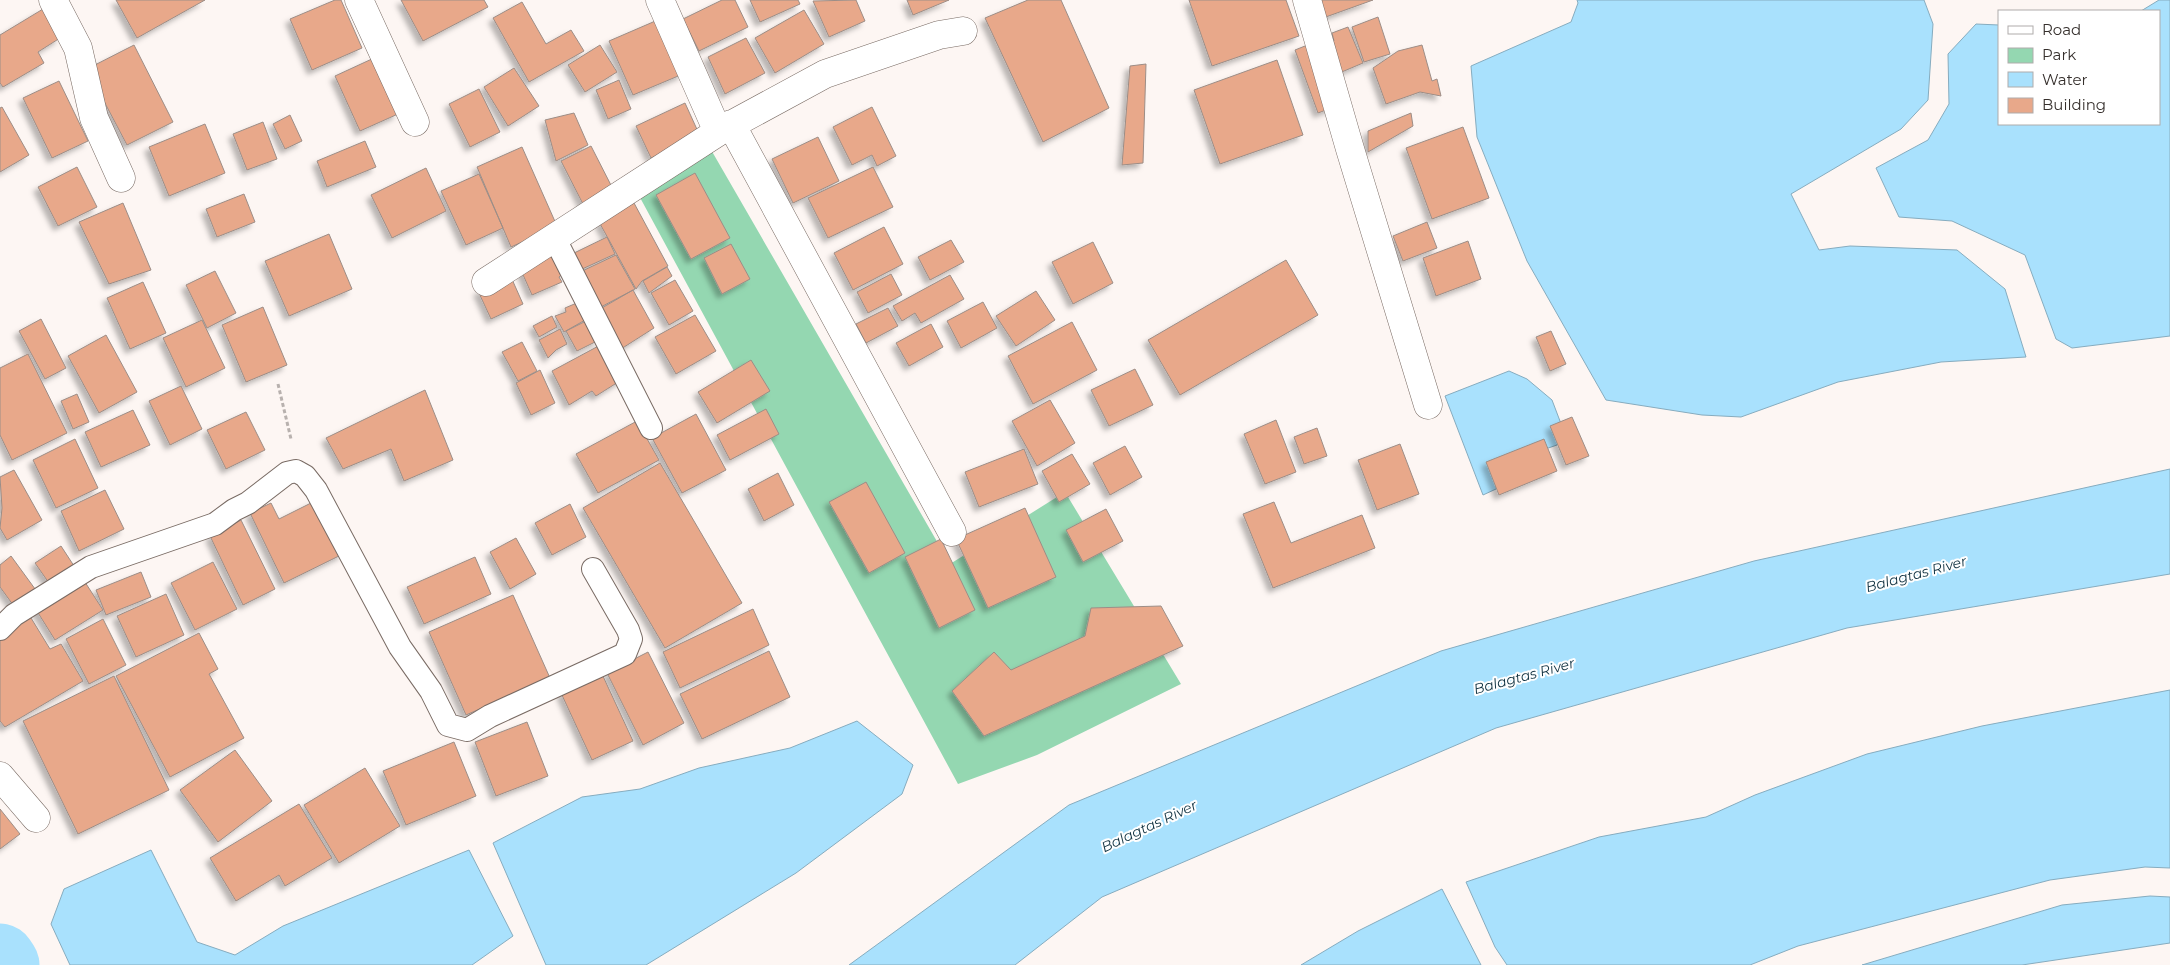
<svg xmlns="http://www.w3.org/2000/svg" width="2170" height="965" viewBox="0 0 2170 965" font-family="Montserrat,sans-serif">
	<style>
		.green { fill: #94d7b1 }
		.water { fill: #a9e1fd; stroke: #86acbf }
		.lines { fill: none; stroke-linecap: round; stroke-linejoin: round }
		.river { stroke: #a9e1fd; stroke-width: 71 }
		.building { fill: #e8a88a; stroke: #9c8d86; filter: url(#shadow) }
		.service-casing { stroke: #796b64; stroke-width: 24 }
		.minor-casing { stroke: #796b64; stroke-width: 29 }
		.path { stroke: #b8b1ae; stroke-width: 3; stroke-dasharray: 4 2.5; stroke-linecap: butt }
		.service { stroke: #fff; stroke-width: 22 }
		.minor { stroke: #fff; stroke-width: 28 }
		.labels { text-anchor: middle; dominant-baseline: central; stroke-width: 4; stroke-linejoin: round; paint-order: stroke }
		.water-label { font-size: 14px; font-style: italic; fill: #113241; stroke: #fff }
	</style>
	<defs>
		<filter id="shadow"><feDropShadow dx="-4.5" dy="4.5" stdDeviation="2.5" flood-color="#0004"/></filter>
	</defs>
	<rect width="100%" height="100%" fill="#fdf6f3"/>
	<path class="green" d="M 710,148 L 950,564 L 1065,492 L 1181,684 L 1037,755 L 958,784 L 637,192 Z"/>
	<path class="water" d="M 1577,0 L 1924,0 L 1933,24 L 1928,100 L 1901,129 L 1791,194 L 1819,250 L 1850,246 L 1957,250 L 2005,289 L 2026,357 L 1941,362 L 1838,382 L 1741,417 L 1702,415 L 1606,400 L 1527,261 L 1477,137 L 1471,66 L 1571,22 L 1578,3 Z
		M 2159,0 L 2170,0 L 2170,336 L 2072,348 L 2056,339 L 2025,255 L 1952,221 L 1899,217 L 1876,168 L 1928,140 L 1949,104 L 1948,54 L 1976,24 L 1999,25 L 1999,124 L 2159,124 L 2159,11 L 2141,11 Z
		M 1509,371 L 1527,379 L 1552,400 L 1563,429 L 1557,445 L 1525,456 L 1495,479 L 1496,489 L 1483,495 L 1445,396 Z
		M 2170,469 L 2170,574 L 1847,628 L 1496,728 L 1102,897 L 1015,965 L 849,965 L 1069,805 L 1441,651 L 1754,561 Z
		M 2170,690 L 2170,868 L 2145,867 L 2050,880 L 1798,946 L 1750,965 L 1507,965 L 1495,947 L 1466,882 L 1599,837 L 1706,817 L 1755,795 L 1867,754 L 1982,726 Z
		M 857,721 L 913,765 L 902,794 L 796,873 L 646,965 L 546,965 L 493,843 L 582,797 L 640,789 L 699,768 L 790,748 Z
		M 151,850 L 197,942 L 235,955 L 283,926 L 469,850 L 513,936 L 472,965 L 70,965 L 51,924 L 64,889 Z
		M 1442,889 L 1481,965 L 1301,965 L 1358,931 Z
		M 2150,896 L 2170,897 L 2170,943 L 2022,965 L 1862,965 L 2062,905 Z"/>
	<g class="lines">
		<path class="river" d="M 0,959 L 4,965"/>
	</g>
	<path class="building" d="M 116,0 L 205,0 L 137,38 Z
		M 335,0 L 341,0 L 362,48 L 312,70 L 290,19 Z
		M 401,0 L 484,0 L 488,7 L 423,41 Z
		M 722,0 L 735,0 L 748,27 L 699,51 L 683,19 Z
		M 750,0 L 798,0 L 800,4 L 760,22 Z
		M 856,0 L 865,21 L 829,37 L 813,1 Z
		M 907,0 L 949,0 L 913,15 Z
		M 1028,0 L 1061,0 L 1109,108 L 1043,142 L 985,18 Z
		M 1189,0 L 1286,0 L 1299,36 L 1212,66 Z
		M 1316,0 L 1373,0 L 1323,18 Z
		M 522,2 L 546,44 L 571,30 L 584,51 L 529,82 L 493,18 Z
		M 43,9 L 60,38 L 38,52 L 44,63 L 3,87 L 0,83 L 0,35 Z
		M 804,10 L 824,44 L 775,73 L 755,38 Z
		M 1378,17 L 1390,54 L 1364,62 L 1352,27 Z
		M 660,19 L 683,74 L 633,95 L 609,41 Z
		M 1348,27 L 1363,63 L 1337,74 L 1325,45 L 1334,41 L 1332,33 Z
		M 746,38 L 765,73 L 725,94 L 708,57 Z
		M 1310,44 L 1334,107 L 1318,113 L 1295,50 Z
		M 134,45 L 173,122 L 127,145 L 87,69 Z
		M 600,45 L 617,72 L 585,92 L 568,65 Z
		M 1422,45 L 1432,81 L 1437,79 L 1441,96 L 1420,92 L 1386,104 L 1373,68 L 1398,51 Z
		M 374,58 L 398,114 L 360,131 L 335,76 Z
		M 1277,60 L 1303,135 L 1220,164 L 1194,90 Z
		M 1146,64 L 1143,163 L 1122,165 L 1130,66 Z
		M 514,68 L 539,106 L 508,126 L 484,87 Z
		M 619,80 L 631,109 L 608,119 L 596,90 Z
		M 59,81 L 88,141 L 52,158 L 23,98 Z
		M 479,89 L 500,132 L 470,147 L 449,104 Z
		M 685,103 L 700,136 L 651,158 L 636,126 Z
		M 2,107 L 29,155 L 0,172 L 0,108 Z
		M 872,107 L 896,156 L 877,166 L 872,155 L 852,165 L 833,127 Z
		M 574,113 L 588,145 L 556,161 L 545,120 Z
		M 1411,113 L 1413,126 L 1368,152 L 1368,131 Z
		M 290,115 L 302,141 L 285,149 L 273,124 Z
		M 263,122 L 277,159 L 247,170 L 233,134 Z
		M 205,124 L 225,173 L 169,196 L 149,147 Z
		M 1463,127 L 1489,198 L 1432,219 L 1406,148 Z
		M 818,137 L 839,181 L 793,203 L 772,159 Z
		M 365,141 L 376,167 L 327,187 L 317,161 Z
		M 591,146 L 616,195 L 586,210 L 561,161 Z
		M 522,147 L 557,226 L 511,247 L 477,167 Z
		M 77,167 L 97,207 L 58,226 L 38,187 Z
		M 873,167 L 893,207 L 828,238 L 808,198 Z
		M 426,168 L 446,211 L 392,238 L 371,195 Z
		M 695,173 L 730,238 L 691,259 L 656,195 Z
		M 479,174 L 503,228 L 466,245 L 441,191 Z
		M 244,194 L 255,222 L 217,237 L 206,209 Z
		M 123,203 L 151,270 L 109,284 L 79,222 Z
		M 634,203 L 668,266 L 642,281 L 636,289 L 599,222 Z
		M 1427,222 L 1437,248 L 1403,261 L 1393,236 Z
		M 884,227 L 903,264 L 853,290 L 834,253 Z
		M 329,234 L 352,289 L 289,316 L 265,261 Z
		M 607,237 L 615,254 L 580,270 L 572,254 Z
		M 951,240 L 964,262 L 930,280 L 918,257 Z
		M 1468,241 L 1481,279 L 1436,296 L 1423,258 Z
		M 1093,242 L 1113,283 L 1073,304 L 1052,262 Z
		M 731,244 L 750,279 L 722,294 L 704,258 Z
		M 553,251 L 565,272 L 559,277 L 562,282 L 532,295 L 520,268 Z
		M 616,255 L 635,289 L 599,308 L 578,273 Z
		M 1286,260 L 1318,315 L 1180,395 L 1148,340 Z
		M 667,267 L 672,276 L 649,293 L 643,281 Z
		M 215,271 L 236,313 L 207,328 L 186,285 Z
		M 891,274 L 902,295 L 868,313 L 857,292 Z
		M 950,275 L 964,299 L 921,323 L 915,313 L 902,321 L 893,306 Z
		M 511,277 L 523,304 L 491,319 L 478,291 Z
		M 675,280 L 693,311 L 669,325 L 651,293 Z
		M 143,282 L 166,333 L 130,349 L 107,298 Z
		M 633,290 L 654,328 L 621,349 L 600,309 Z
		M 1036,291 L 1055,320 L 1016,346 L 996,316 Z
		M 579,302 L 587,319 L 564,332 L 555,316 L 566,312 L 565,308 Z
		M 983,302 L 997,328 L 961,348 L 947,321 Z
		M 263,307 L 287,365 L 246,382 L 222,325 Z
		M 888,308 L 898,326 L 866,343 L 856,324 Z
		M 695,315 L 716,351 L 676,374 L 655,337 Z
		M 552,316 L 557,327 L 539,337 L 533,326 Z
		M 41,319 L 66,368 L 45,379 L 19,331 Z
		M 202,320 L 225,368 L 186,387 L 163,338 Z
		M 588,320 L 599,340 L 577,351 L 566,331 Z
		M 1072,322 L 1097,370 L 1033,404 L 1008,356 Z
		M 931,324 L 943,347 L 909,366 L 896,343 Z
		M 560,329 L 567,344 L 556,350 L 548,358 L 539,340 Z
		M 1551,331 L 1566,364 L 1550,371 L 1536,337 Z
		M 106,335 L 137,392 L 99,413 L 68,356 Z
		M 522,342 L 537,371 L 518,381 L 502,352 Z
		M 604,343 L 623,379 L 596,396 L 592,391 L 569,405 L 552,371 Z
		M 28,354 L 67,433 L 12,460 L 0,435 L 0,368 Z
		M 751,360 L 770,391 L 717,423 L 698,392 Z
		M 1135,369 L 1153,405 L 1109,426 L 1091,390 Z
		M 540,370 L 555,403 L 531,415 L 516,383 Z
		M 181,386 L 202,429 L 170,445 L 149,401 Z
		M 425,390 L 453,460 L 404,481 L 391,449 L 343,469 L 326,438 Z
		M 77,394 L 89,422 L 73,429 L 61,401 Z
		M 1050,400 L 1075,443 L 1037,466 L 1012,421 Z
		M 766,409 L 779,434 L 730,460 L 717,435 Z
		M 133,410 L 150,445 L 101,467 L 85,432 Z
		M 246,412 L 265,450 L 226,469 L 207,430 Z
		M 696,414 L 726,470 L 682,493 L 652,438 Z
		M 1572,417 L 1589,456 L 1566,465 L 1550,426 Z
		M 1276,420 L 1296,472 L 1265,484 L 1244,434 Z
		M 637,421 L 659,460 L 598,493 L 576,454 Z
		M 1317,428 L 1327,456 L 1304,464 L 1294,437 Z
		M 75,439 L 98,488 L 56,508 L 33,460 Z
		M 1544,439 L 1557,471 L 1499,495 L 1486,462 Z
		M 1400,444 L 1419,494 L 1377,510 L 1358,460 Z
		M 1125,446 L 1142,477 L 1110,495 L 1093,463 Z
		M 1024,449 L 1038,484 L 979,507 L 965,472 Z
		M 1072,454 L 1090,484 L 1059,502 L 1042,471 Z
		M 660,463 L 742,603 L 665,648 L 583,508 Z
		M 14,470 L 42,520 L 7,540 L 0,528 L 2,508 L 0,477 Z
		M 778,473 L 794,505 L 764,521 L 748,489 Z
		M 866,482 L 905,553 L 869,573 L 829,502 Z
		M 105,490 L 124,529 L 79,551 L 61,511 Z
		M 317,500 L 343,554 L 284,583 L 250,513 L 271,503 L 279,519 Z
		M 1274,502 L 1291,543 L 1362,515 L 1375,548 L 1273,588 L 1243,514 Z
		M 570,504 L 586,537 L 552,555 L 535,523 Z
		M 1025,508 L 1056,577 L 988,608 L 956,539 Z
		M 1106,509 L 1123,541 L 1083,562 L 1066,530 Z
		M 241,520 L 275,589 L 243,605 L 210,536 Z
		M 516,538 L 536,574 L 510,589 L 490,552 Z
		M 941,539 L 975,610 L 939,628 L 905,557 Z
		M 61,546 L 76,569 L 51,586 L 35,563 Z
		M 11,556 L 38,593 L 16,609 L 0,587 L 0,565 Z
		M 475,557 L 491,594 L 424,624 L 407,587 Z
		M 213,562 L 237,609 L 195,630 L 171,583 Z
		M 141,572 L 151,597 L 106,615 L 96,590 Z
		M 83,579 L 103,610 L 55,640 L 35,608 Z
		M 166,594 L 184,635 L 136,657 L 117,616 Z
		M 513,595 L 550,678 L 466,715 L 429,632 Z
		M 1161,606 L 1183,646 L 984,736 L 952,691 L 994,652 L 1011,670 L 1085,636 L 1091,608 Z
		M 753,609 L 769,645 L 680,688 L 663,652 Z
		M 28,613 L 50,649 L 61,644 L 83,681 L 5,727 L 0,721 L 0,639 Z
		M 103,619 L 126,665 L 89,684 L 66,639 Z
		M 199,633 L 218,669 L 209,674 L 244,738 L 170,777 L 116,676 Z
		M 769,651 L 790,697 L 702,739 L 680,694 Z
		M 648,652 L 684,723 L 643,745 L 607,673 Z
		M 602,674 L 633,741 L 592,760 L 561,693 Z
		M 114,676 L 169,790 L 78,834 L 23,721 Z
		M 527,722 L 548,776 L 496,796 L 475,742 Z
		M 454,742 L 476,796 L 406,825 L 383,771 Z
		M 235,750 L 272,801 L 218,842 L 180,790 Z
		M 365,768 L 400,826 L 339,863 L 304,805 Z
		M 299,804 L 332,858 L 285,886 L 279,875 L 236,901 L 210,858 Z
		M 0,809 L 20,834 L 0,849 Z"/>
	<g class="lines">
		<defs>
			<path id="service" d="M 555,239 L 651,428
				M 0,629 L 14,615 L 91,567 L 215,524 L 234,510 L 248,503 L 287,473 L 296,471 L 305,476 L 316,490 L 400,647 L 431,691 L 448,725 L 467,730 L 490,716 L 625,654 L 631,639 L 628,630 L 593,569"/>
			<path id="minor" d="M 53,0 L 78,48 L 94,118 L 121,178
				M 359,0 L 415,122
				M 660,0 L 718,132
				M 1307,0 L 1350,149 L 1428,405
				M 731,124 L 952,532
				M 486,282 L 718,132 L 825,74 L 939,35 L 963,31
				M 0,776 L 36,818"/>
		</defs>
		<use href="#service" class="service-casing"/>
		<use href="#minor" class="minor-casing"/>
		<path class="path" d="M 278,384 L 291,439"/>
		<use href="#service" class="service"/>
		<use href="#minor" class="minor"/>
	</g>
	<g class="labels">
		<g class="water-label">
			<text transform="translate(1916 574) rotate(-15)">Balagtas River</text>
			<text transform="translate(1524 676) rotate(-15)">Balagtas River</text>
			<text transform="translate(1149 826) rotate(-25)">Balagtas River</text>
		</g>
	</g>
	<rect x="1998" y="10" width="162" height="115" fill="#ffffff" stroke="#afacab"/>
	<rect x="2008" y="26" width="25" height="8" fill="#ffffff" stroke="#afacab"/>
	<text x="2042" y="35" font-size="15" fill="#36302d">Road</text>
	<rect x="2008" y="48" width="25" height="15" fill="#94d7b1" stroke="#afacab"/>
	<text x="2042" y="60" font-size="15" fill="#36302d">Park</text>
	<rect x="2008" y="72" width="25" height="15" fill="#a9e1fd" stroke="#afacab"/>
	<text x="2042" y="85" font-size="15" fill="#36302d">Water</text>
	<rect x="2008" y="98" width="25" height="15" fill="#e8a88a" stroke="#afacab"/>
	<text x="2042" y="110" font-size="15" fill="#36302d">Building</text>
</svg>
